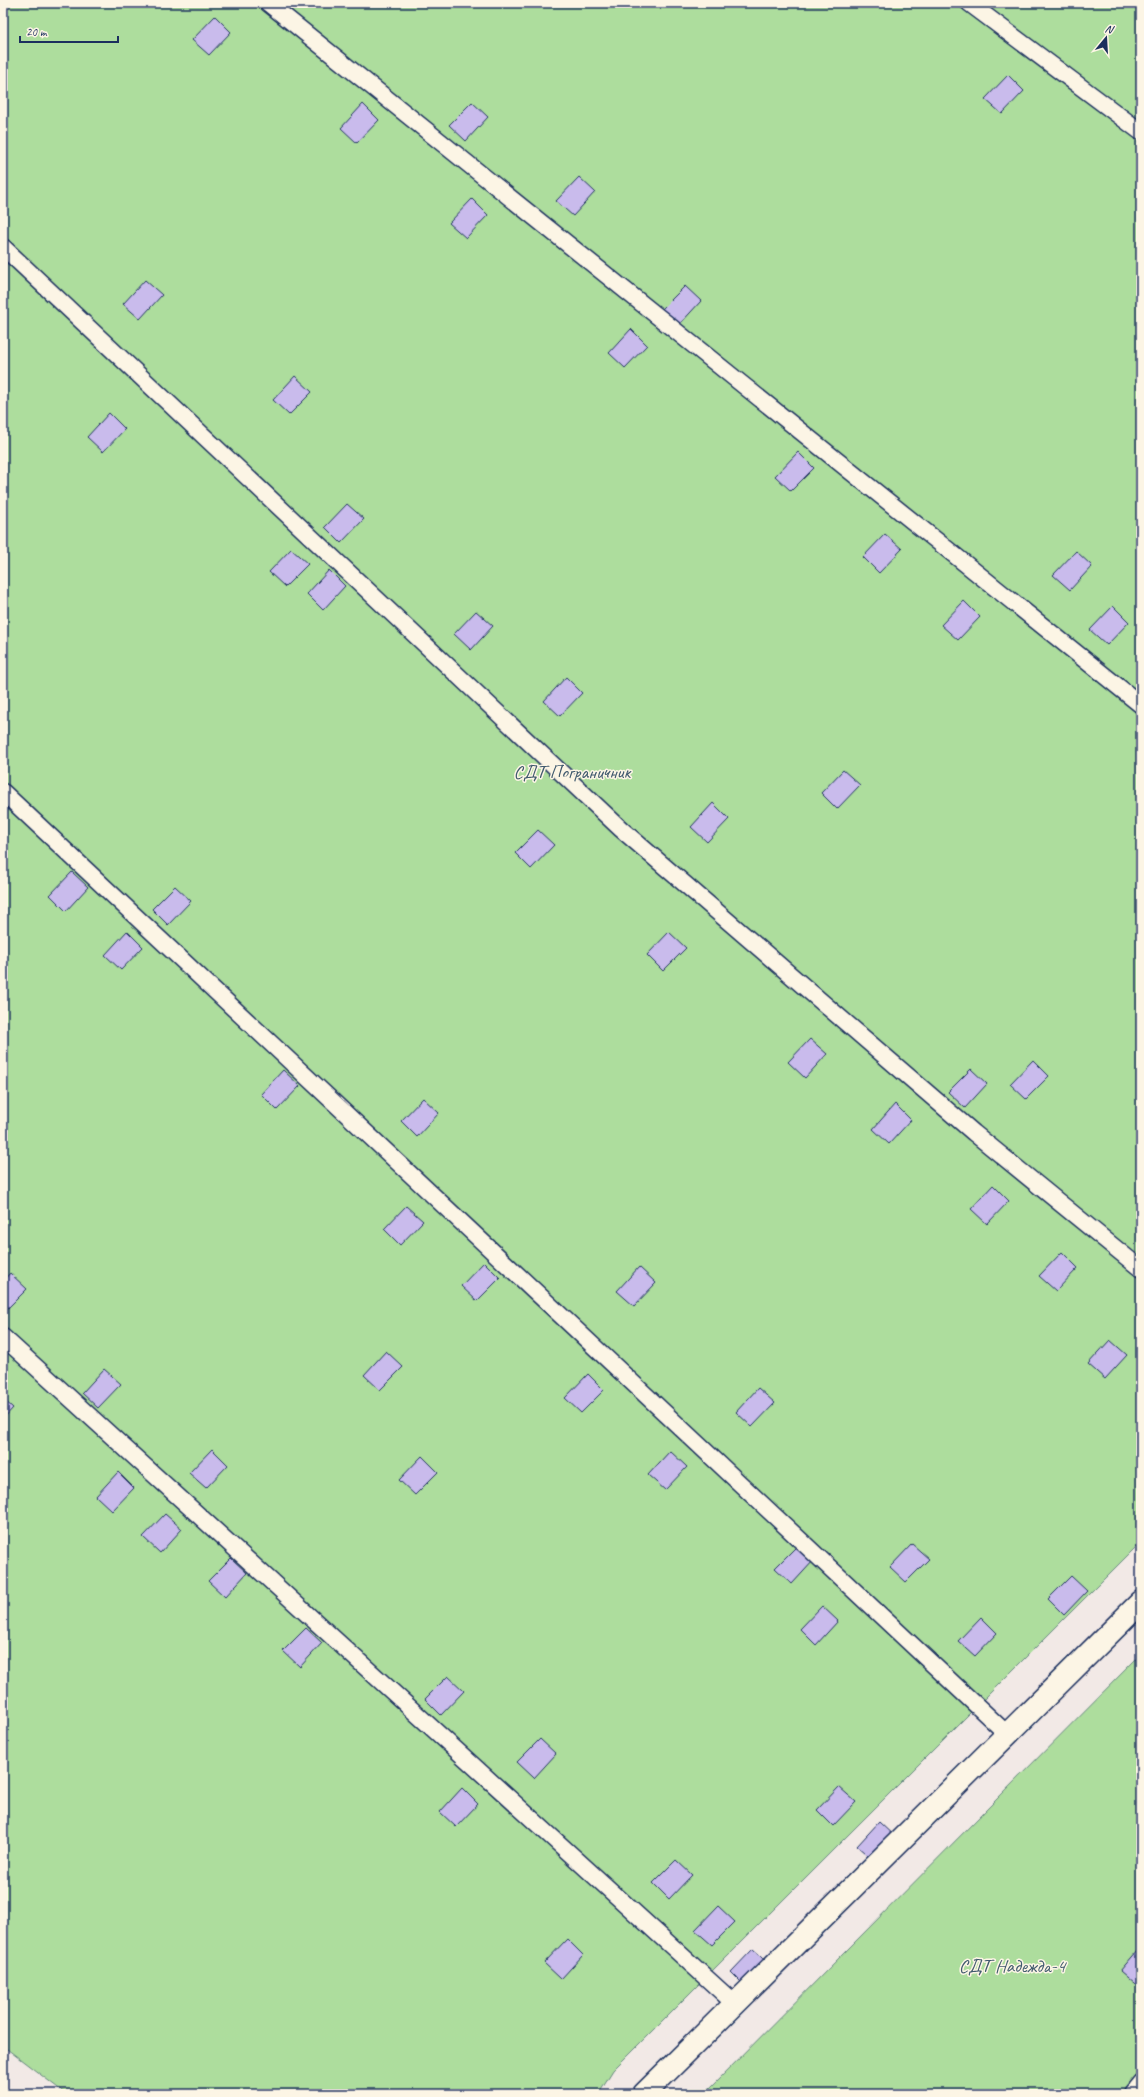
<svg xmlns="http://www.w3.org/2000/svg" width="1144" height="2097" viewBox="0 0 1144 2097" font-family="Caveat,sans-serif">
	<style>
		.green { fill: #addd9d; stroke: #64867e }
		.building { fill: #c9bbec; stroke: #1b2f5e }
		.lines { fill: none; stroke-linecap: round; stroke-linejoin: round }
		.service-casing { stroke: #1b2f5e; stroke-width: 19 }
		.minor-casing { stroke: #1b2f5e; stroke-width: 25 }
		.service { stroke: #fcf5e5; stroke-width: 16 }
		.minor { stroke: #fcf5e5; stroke-width: 22 }
		.labels { text-anchor: middle; dominant-baseline: central; stroke-width: 3; stroke-linejoin: round; paint-order: stroke }
		.park-label { font-size: 19px; fill: #405a6e; stroke: #fcf5e5 }
	</style>
	<rect width="100%" height="100%" fill="#f2e9e6"/>
	<filter id="ink" filterUnits="userSpaceOnUse"><feTurbulence type="fractalNoise" baseFrequency=".025" numOctaves="2"/><feDisplacementMap in="SourceGraphic" scale="8" xChannelSelector="R" yChannelSelector="G"/><feConvolveMatrix kernelMatrix="1 2 1 2 8 2 1 2 1" color-interpolation-filters="sRGB"/></filter>
	<g filter="url(#ink)">
		<path class="green" d="M 3,3 L 1141,3 L 1141,1542 L 613,2070 L 598,2094 L 66,2094 L 3,2046 Z
			M 1141,1654 L 1141,2094 L 704,2094 Z"/>
		<path class="building" d="M 215,16 L 231,32 L 209,55 L 192,40 Z
			M 1008,75 L 1024,91 L 1002,114 L 985,99 Z
			M 472,102 L 488,117 L 466,141 L 449,125 Z
			M 363,104 L 379,120 L 357,143 L 341,128 Z
			M 579,177 L 595,192 L 573,216 L 556,201 Z
			M 472,199 L 488,215 L 466,238 L 449,223 Z
			M 145,280 L 162,295 L 140,319 L 123,304 Z
			M 685,286 L 701,301 L 679,325 L 662,309 Z
			M 3,313 L 7,317 L 3,322 Z
			M 631,329 L 647,345 L 625,368 L 609,353 Z
			M 295,376 L 312,392 L 289,415 L 273,400 Z
			M 109,413 L 125,429 L 103,452 L 87,437 Z
			M 798,452 L 814,468 L 791,491 L 775,476 Z
			M 347,504 L 364,519 L 341,543 L 325,527 Z
			M 885,534 L 902,549 L 879,573 L 863,557 Z
			M 291,549 L 308,564 L 285,587 L 269,572 Z
			M 1076,551 L 1092,566 L 1070,590 L 1053,575 Z
			M 329,570 L 345,586 L 323,610 L 307,594 Z
			M 964,601 L 980,617 L 958,640 L 941,625 Z
			M 1113,606 L 1129,622 L 1107,645 L 1090,630 Z
			M 476,611 L 493,626 L 471,650 L 454,634 Z
			M 566,677 L 582,693 L 560,716 L 544,701 Z
			M 843,770 L 860,785 L 837,809 L 821,793 Z
			M 713,803 L 729,819 L 707,842 L 691,827 Z
			M 538,830 L 554,845 L 531,869 L 515,853 Z
			M 72,872 L 88,887 L 66,911 L 50,895 Z
			M 175,886 L 191,901 L 168,925 L 152,909 Z
			M 127,931 L 143,947 L 121,970 L 105,955 Z
			M 669,932 L 686,948 L 663,971 L 647,955 Z
			M 810,1039 L 827,1054 L 805,1078 L 788,1062 Z
			M 1033,1060 L 1049,1076 L 1026,1099 L 1010,1084 Z
			M 971,1069 L 987,1084 L 965,1108 L 948,1092 Z
			M 283,1070 L 300,1086 L 277,1110 L 261,1094 Z
			M 423,1098 L 439,1113 L 417,1137 L 401,1121 Z
			M 895,1104 L 911,1120 L 889,1144 L 873,1129 Z
			M 993,1185 L 1009,1201 L 987,1224 L 971,1209 Z
			M 406,1206 L 423,1221 L 400,1245 L 384,1229 Z
			M 1062,1252 L 1078,1268 L 1056,1291 L 1039,1276 Z
			M 484,1262 L 500,1278 L 477,1301 L 461,1286 Z
			M 639,1267 L 656,1283 L 634,1306 L 617,1291 Z
			M 10,1273 L 27,1289 L 4,1312 L 3,1281 Z
			M 1110,1340 L 1127,1355 L 1105,1379 L 1088,1364 Z
			M 386,1351 L 403,1367 L 380,1390 L 364,1375 Z
			M 104,1369 L 121,1384 L 98,1408 L 82,1393 Z
			M 588,1374 L 604,1390 L 581,1413 L 565,1398 Z
			M 758,1388 L 775,1403 L 752,1427 L 736,1412 Z
			M 3,1399 L 13,1408 L 3,1419 Z
			M 212,1449 L 228,1465 L 206,1488 L 189,1473 Z
			M 670,1451 L 687,1467 L 665,1490 L 648,1475 Z
			M 422,1456 L 438,1472 L 415,1495 L 399,1480 Z
			M 118,1472 L 134,1488 L 112,1511 L 96,1496 Z
			M 165,1514 L 182,1529 L 160,1553 L 143,1537 Z
			M 912,1544 L 929,1559 L 906,1582 L 890,1567 Z
			M 798,1545 L 814,1560 L 792,1584 L 775,1568 Z
			M 231,1558 L 247,1573 L 225,1597 L 208,1581 Z
			M 1071,1576 L 1087,1591 L 1064,1615 L 1048,1599 Z
			M 822,1606 L 838,1621 L 816,1645 L 800,1629 Z
			M 981,1617 L 997,1633 L 975,1656 L 958,1641 Z
			M 306,1628 L 322,1643 L 300,1667 L 283,1651 Z
			M 448,1676 L 464,1691 L 441,1715 L 425,1699 Z
			M 540,1739 L 556,1754 L 534,1778 L 517,1762 Z
			M 839,1787 L 856,1802 L 833,1826 L 817,1810 Z
			M 462,1788 L 478,1804 L 456,1827 L 440,1812 Z
			M 879,1822 L 896,1838 L 874,1861 L 857,1846 Z
			M 676,1860 L 692,1875 L 669,1899 L 653,1883 Z
			M 718,1906 L 735,1922 L 712,1945 L 695,1930 Z
			M 567,1939 L 583,1955 L 561,1979 L 544,1963 Z
			M 753,1949 L 770,1964 L 747,1988 L 731,1972 Z
			M 1138,1950 L 1141,1953 L 1141,1989 L 1120,1971 Z"/>
		<g class="lines">
			<defs>
				<path id="service" d="M 268,3 L 1141,705
					M 969,3 L 1141,132
					M 3,247 L 621,829 L 974,1133 L 1141,1269
					M 3,792 L 1007,1734
					M 3,1337 L 735,2004
					M 1132,2094 L 1141,2083"/>
				<path id="minor" d="M 644,2094 L 1141,1602"/>
			</defs>
			<use href="#service" class="service-casing"/>
			<use href="#minor" class="minor-casing"/>
			<use href="#service" class="service"/>
			<use href="#minor" class="minor"/>
		</g>
	</g>
	<g class="labels">
		<g class="park-label">
			<text x="572" y="772">СДТ Пограничник</text>
			<text x="1012" y="1966">СДТ Надежда-4</text>
		</g>
	</g>
	<rect width="1144" height="2097" fill="none" stroke="#fcf5e5" stroke-width="16"/>
	<rect x="8" y="8" width="1128" height="2081" fill="none" stroke="#1b2f5e" stroke-width="1.5" filter="url(#ink)"/>
	<g transform="translate(1106 38) rotate(18)" stroke="#fcf5e5" stroke-width="3" paint-order="stroke">
	<path d="M0-3L7 15L0 10L-7 15Z" fill="#1b2f5e"/>
	<text y="-6" font-size="11" font-weight="bold" text-anchor="middle" fill="#1b2f5e">N</text>
	</g>
	<path d="M20 36v6h98v-6" fill="none" stroke="#1b2f5e" stroke-width="2"/>
	<text x="26" y="36" font-size="12" fill="#1b2f5e" stroke="#fcf5e5" stroke-width="3" paint-order="stroke">20 m</text>
</svg>
